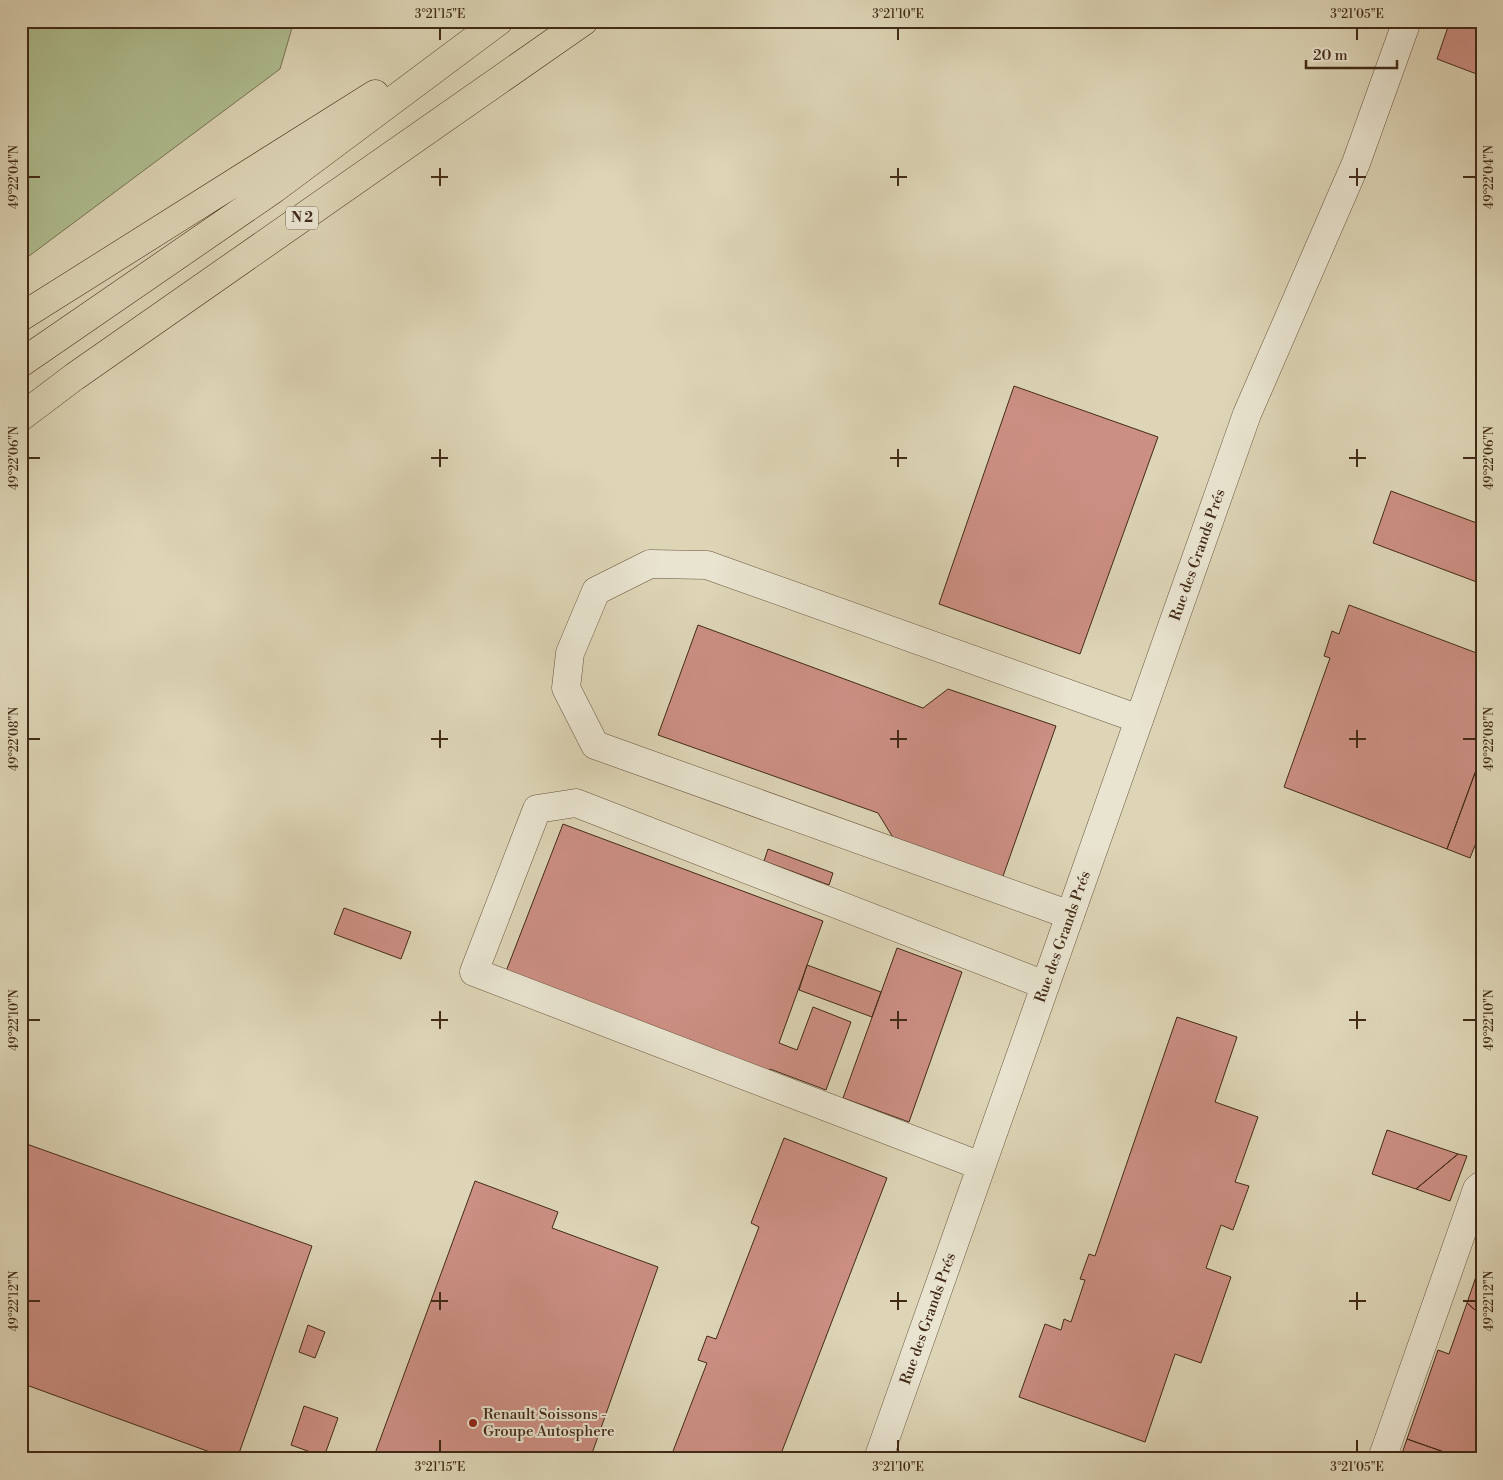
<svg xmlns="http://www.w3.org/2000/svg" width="1503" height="1480" viewBox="0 0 1503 1480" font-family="'Libre Bodoni',serif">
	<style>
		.green { fill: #afbe90; stroke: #787453 }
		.building { fill: #cc8f83; stroke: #422a16 }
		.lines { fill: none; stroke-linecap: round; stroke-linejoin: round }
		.minor-casing { stroke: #69553e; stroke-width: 29 }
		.highway-casing { stroke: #422a16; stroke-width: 29 }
		.minor { stroke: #e9e4d0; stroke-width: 28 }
		.highway { stroke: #ddd5b6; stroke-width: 28 }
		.ticks { fill: none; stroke: #422a16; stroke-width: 2 }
		.poi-dot { fill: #8f2418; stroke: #e9e4d0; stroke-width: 2 }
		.labels { text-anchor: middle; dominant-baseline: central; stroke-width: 4; stroke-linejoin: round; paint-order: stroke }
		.shield { fill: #e9e4d0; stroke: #74624e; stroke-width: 1 }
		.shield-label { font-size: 14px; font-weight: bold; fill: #422a16 }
		.street-label { font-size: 15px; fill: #422a16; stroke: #e9e4d0 }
		.poi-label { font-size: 15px; fill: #422a16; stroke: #e9e4d0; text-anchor: start }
		.neatline { fill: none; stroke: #422a16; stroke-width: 2 }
		.ticks-label { font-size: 12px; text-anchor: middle; fill: #422a16 }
	</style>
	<rect width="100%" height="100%" fill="#ddd5b6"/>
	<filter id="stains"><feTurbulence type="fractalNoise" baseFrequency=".004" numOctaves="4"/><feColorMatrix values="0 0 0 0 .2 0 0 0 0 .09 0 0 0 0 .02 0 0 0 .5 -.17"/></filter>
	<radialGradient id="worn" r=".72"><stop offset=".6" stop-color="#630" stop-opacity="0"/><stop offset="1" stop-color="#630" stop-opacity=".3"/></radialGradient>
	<path class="green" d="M 21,21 L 294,21 L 280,69 L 21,262 Z"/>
	<path class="building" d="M 1450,21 L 1482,21 L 1482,76 L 1437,59 Z
		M 1014,386 L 1158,437 L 1080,654 L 939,604 Z
		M 1391,491 L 1482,525 L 1482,584 L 1373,543 Z
		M 1349,605 L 1482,655 L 1482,754 L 1447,849 L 1284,787 L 1330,658 L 1324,656 L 1332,631 L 1339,634 Z
		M 698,625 L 923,708 L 948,689 L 1056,726 L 1002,879 L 897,844 L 878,813 L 658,735 Z
		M 1482,754 L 1482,828 L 1470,858 L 1447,849 Z
		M 563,824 L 823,921 L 779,1043 L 797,1050 L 813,1007 L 851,1022 L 826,1090 L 770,1069 L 769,1071 L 505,974 Z
		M 768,849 L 833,873 L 829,885 L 764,861 Z
		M 344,908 L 411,932 L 401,959 L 334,934 Z
		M 897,948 L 962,972 L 909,1122 L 843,1098 Z
		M 807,965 L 881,992 L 872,1017 L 799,990 Z
		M 1177,1017 L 1237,1037 L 1215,1102 L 1258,1117 L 1235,1182 L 1249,1186 L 1233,1230 L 1221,1225 L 1206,1268 L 1231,1277 L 1201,1363 L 1175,1354 L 1145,1442 L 1019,1397 L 1045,1324 L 1061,1330 L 1064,1319 L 1071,1322 L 1085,1280 L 1080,1279 L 1089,1254 L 1095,1256 Z
		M 1387,1130 L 1458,1154 L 1416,1189 L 1372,1174 Z
		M 784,1138 L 887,1178 L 779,1459 L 670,1459 L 707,1363 L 698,1360 L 707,1336 L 716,1339 L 759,1227 L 751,1223 Z
		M 21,1142 L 312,1246 L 237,1459 L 229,1459 L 21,1383 Z
		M 1458,1154 L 1467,1156 L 1450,1201 L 1416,1189 Z
		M 475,1181 L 558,1212 L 552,1228 L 658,1267 L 590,1459 L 373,1459 Z
		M 1482,1259 L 1482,1316 L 1467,1303 Z
		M 1467,1303 L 1482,1316 L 1482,1459 L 1464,1459 L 1407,1439 L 1438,1350 L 1449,1354 Z
		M 308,1325 L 325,1332 L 315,1358 L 299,1352 Z
		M 304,1406 L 338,1418 L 324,1457 L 291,1445 Z
		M 1407,1439 L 1464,1459 L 1400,1459 Z"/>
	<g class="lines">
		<defs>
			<g id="minor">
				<path d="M 1070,915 L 595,745 L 566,688 L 570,653 L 596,591 L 650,564 L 707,565 L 1139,719"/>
				<path d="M 981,1166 L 474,972 L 537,809 L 576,803 L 1045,985"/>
				<path id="s1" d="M 878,1459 L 1247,414 L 1356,163 L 1407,21"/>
				<path d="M 1382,1459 L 1477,1189 L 1482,1185"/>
			</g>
			<path id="highway" d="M 21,317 L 375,94
				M 21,363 L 274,189 L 499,21
				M 21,417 L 74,377 L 584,21"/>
		</defs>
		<use href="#minor" class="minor-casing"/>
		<use href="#highway" class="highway-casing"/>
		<use href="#minor" class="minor"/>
		<use href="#highway" class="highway"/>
	</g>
	<path class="ticks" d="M 440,28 L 440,40M 898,28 L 898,40M 1357,28 L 1357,40M 440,168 L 440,186M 898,168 L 898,186M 1357,168 L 1357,186M 28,177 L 40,177M 431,177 L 448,177M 890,177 L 907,177M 1349,177 L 1366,177M 1463,177 L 1476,177M 440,449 L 440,467M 898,449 L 898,467M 1357,449 L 1357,467M 28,458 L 40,458M 431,458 L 448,458M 890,458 L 907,458M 1349,458 L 1366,458M 1463,458 L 1476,458M 440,730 L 440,748M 898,730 L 898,748M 1357,730 L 1357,748M 28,739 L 40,739M 431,739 L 448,739M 890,739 L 907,739M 1349,739 L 1366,739M 1463,739 L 1476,739M 440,1011 L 440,1029M 898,1011 L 898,1029M 1357,1011 L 1357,1029M 28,1020 L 40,1020M 431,1020 L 448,1020M 890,1020 L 907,1020M 1349,1020 L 1366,1020M 1463,1020 L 1476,1020M 440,1292 L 440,1310M 898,1292 L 898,1310M 1357,1292 L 1357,1310M 28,1301 L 40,1301M 431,1301 L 448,1301M 890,1301 L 907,1301M 1349,1301 L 1366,1301M 1463,1301 L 1476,1301M 440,1440 L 440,1452M 898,1440 L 898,1452M 1357,1440 L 1357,1452"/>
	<circle class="poi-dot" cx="473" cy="1423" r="5"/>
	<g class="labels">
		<rect class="shield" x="286" y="206.5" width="32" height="23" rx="4"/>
		<g class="shield-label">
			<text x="302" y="218">N 2</text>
		</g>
		<g class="street-label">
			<text stroke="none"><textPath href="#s1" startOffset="959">Rue des Grands Prés</textPath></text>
			<text stroke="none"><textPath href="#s1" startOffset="554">Rue des Grands Prés</textPath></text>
			<text stroke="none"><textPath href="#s1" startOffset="149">Rue des Grands Prés</textPath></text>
		</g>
		<g class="poi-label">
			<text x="483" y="1414">Renault Soissons -<tspan x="483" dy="17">Groupe Autosphere</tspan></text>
		</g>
	</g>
	<rect width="1503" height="1480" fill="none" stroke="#ddd5b6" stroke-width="55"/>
	<path d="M1306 60v8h91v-8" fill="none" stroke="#422a16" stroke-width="2.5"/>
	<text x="1313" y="60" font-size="15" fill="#422a16" stroke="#e9e4d0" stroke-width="4" paint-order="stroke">20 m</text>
	<rect x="28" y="28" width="1448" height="1424" class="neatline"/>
	<g class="ticks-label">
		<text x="440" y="18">3°21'15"E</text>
		<text x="898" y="18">3°21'10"E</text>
		<text x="1357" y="18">3°21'05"E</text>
		<text transform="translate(1489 177) rotate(-90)" y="4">49°22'04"N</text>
		<text transform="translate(14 177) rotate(-90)" y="4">49°22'04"N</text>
		<text transform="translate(1489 458) rotate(-90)" y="4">49°22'06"N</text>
		<text transform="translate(14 458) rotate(-90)" y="4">49°22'06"N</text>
		<text transform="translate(1489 739) rotate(-90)" y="4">49°22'08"N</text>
		<text transform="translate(14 739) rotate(-90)" y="4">49°22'08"N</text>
		<text transform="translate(1489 1020) rotate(-90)" y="4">49°22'10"N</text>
		<text transform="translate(14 1020) rotate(-90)" y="4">49°22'10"N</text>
		<text transform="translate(1489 1301) rotate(-90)" y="4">49°22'12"N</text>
		<text transform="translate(14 1301) rotate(-90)" y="4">49°22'12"N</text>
		<text x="440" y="1471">3°21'15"E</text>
		<text x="898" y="1471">3°21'10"E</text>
		<text x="1357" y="1471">3°21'05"E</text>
	</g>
	<rect width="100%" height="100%" filter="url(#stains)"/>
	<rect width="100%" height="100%" fill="url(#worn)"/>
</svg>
